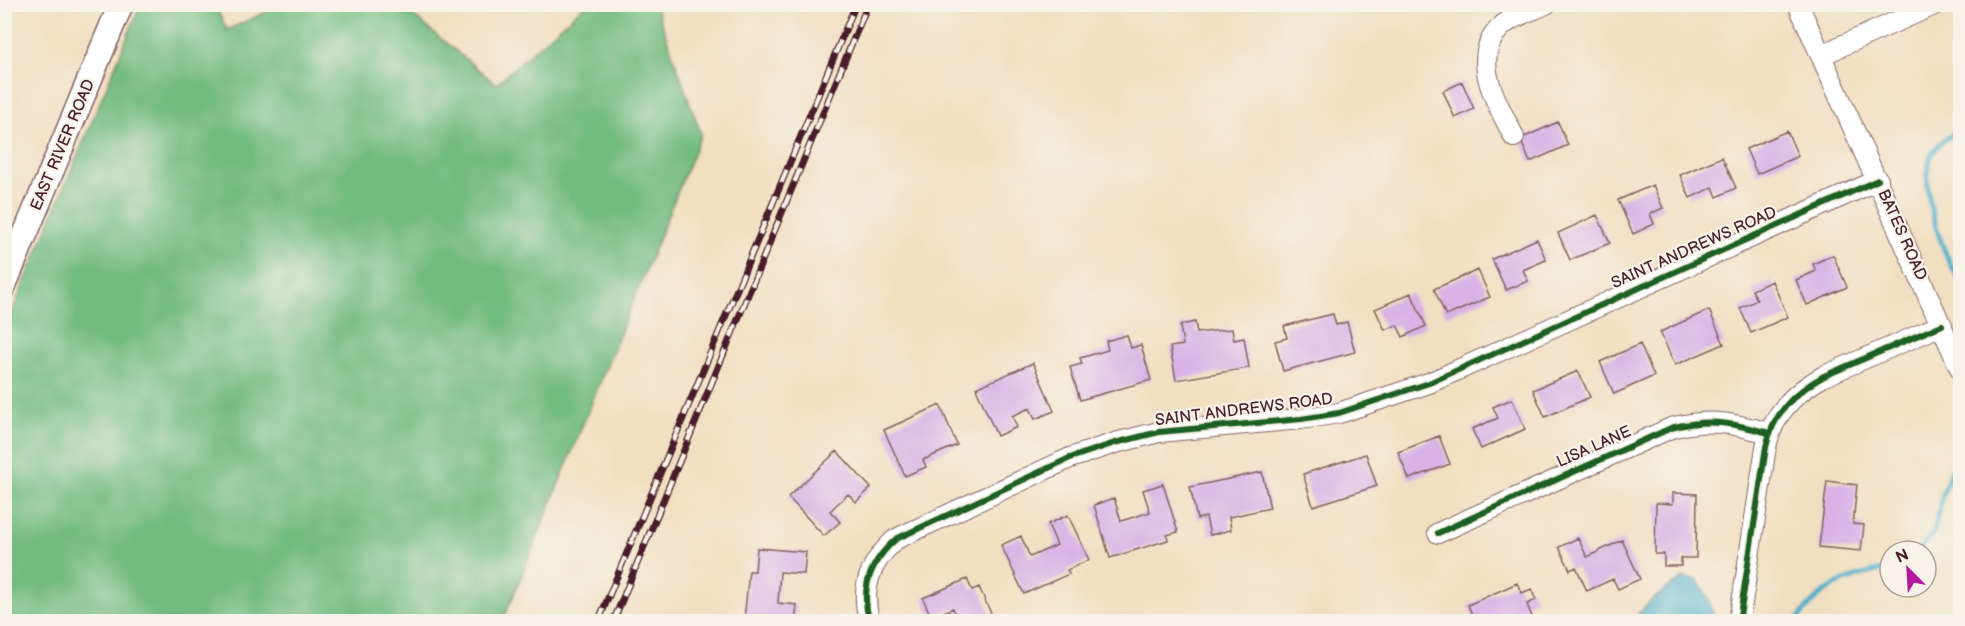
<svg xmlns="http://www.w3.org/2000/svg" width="1965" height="626" viewBox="0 0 1965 626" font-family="'Balsamiq Sans',sans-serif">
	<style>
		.forest { fill: #72bb81; stroke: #5e6d56; stroke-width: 1.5 }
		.water { fill: #4caecb; stroke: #4b667b; stroke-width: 1.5 }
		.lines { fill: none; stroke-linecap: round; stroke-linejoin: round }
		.stream { stroke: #4caecb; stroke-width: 5 }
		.building { fill: #d9b2e6 }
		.minor-casing { stroke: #846260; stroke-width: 22 }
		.major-casing { stroke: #846260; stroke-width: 27 }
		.minor { stroke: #fff; stroke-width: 20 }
		.major { stroke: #fff; stroke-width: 24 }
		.rail-casing { stroke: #4a1f2b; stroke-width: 7 }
		.rail { stroke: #f7f3e8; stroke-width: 4.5; stroke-dasharray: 14; stroke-linecap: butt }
		.cycleway-casing { stroke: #f7f3e8; stroke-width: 10 }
		.cycleway { stroke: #1b5e20; stroke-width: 6 }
		.labels { text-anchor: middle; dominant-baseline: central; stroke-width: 4.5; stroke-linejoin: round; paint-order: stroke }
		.street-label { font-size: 16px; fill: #4a1f2b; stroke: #f7f3e8 }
	</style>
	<rect width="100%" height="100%" fill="#f7f3e8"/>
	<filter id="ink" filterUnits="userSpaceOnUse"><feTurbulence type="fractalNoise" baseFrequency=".0167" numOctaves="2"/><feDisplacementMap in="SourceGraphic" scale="12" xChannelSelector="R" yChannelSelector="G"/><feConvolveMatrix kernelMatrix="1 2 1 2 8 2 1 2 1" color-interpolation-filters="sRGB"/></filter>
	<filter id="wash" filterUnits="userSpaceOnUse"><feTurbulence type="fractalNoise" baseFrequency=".008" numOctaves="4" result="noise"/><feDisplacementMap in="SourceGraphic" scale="24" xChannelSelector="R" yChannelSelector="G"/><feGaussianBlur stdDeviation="1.35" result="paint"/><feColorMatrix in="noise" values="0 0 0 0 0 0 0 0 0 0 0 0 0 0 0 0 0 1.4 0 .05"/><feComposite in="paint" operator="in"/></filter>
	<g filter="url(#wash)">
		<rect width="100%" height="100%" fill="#f1dfc1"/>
		<path class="forest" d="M 141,4 L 215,5 L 227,30 L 281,5 L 400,5 L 496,84 L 585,5 L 655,5 L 701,134 L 503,621 L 5,621 L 5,329 Z"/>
		<path class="water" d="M 1684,578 L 1697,580 L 1708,597 L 1715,621 L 1632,621 C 1647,603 1663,589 1684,578 Z"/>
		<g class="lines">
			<path class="stream" d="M 1960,129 C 1953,134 1940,141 1935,149 C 1914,178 1942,254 1960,281
				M 1918,551 L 1933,534 L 1944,490 L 1960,450
				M 1796,622 C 1822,584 1848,578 1890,568"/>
		</g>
		<g id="blocks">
			<path class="building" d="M 1462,82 L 1474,109 L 1455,118 L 1443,91 Z
				M 1558,122 L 1568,145 L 1530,162 L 1520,139 Z
				M 1787,131 L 1798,156 L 1757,174 L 1746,149 Z
				M 1722,157 L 1736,188 L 1717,197 L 1713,187 L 1690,198 L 1680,175 Z
				M 1653,185 L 1663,208 L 1650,214 L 1654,224 L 1633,234 L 1618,200 Z
				M 1597,215 L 1610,243 L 1570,260 L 1558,233 Z
				M 1537,239 L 1546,260 L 1523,270 L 1528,281 L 1506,290 L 1492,259 Z
				M 1833,255 L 1847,287 L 1807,305 L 1796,280 L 1816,271 L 1813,264 Z
				M 1478,270 L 1490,297 L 1446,316 L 1434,289 Z
				M 1772,281 L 1788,317 L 1751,333 L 1740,308 L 1757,300 L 1752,290 Z
				M 1411,293 L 1426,326 L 1403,337 L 1397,325 L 1385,330 L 1375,309 Z
				M 1709,310 L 1724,344 L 1675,365 L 1660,332 Z
				M 1333,314 L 1336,325 L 1347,322 L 1355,352 L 1283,371 L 1275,341 L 1287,338 L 1284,326 Z
				M 1195,322 L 1197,333 L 1232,329 L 1234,340 L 1244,338 L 1249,368 L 1176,380 L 1170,347 L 1183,345 L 1180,325 Z
				M 1127,335 L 1131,348 L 1141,345 L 1151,380 L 1080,400 L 1070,367 L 1082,364 L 1080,358 L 1108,350 L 1106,341 Z
				M 1640,344 L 1654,376 L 1614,394 L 1600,362 Z
				M 1033,363 L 1054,411 L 1035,419 L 1030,408 L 1012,416 L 1017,427 L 997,436 L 976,388 Z
				M 1578,371 L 1590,397 L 1545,417 L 1533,390 Z
				M 1512,399 L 1525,429 L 1481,449 L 1472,429 L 1498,418 L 1493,407 Z
				M 940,405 L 957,445 L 923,460 L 926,467 L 905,476 L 884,430 Z
				M 1439,436 L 1450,464 L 1409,479 L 1398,452 Z
				M 837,451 L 871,488 L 856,502 L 848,494 L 830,511 L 840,522 L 824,536 L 788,497 Z
				M 1366,454 L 1377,486 L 1313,506 L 1303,474 Z
				M 1262,472 L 1270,508 L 1229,517 L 1231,530 L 1210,535 L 1206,517 L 1197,519 L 1190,487 Z
				M 1827,481 L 1857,485 L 1853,524 L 1864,525 L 1861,551 L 1819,547 Z
				M 1163,484 L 1178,532 L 1167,535 L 1168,540 L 1110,558 L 1094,505 L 1114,498 L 1121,521 L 1150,512 L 1143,490 Z
				M 1673,493 L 1697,494 L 1696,558 L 1681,558 L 1681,566 L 1664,566 L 1664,554 L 1655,554 L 1656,503 L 1673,504 Z
				M 1068,515 L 1089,560 L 1067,570 L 1069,574 L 1024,594 L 1001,545 L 1021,536 L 1030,557 L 1057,545 L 1048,524 Z
				M 1578,538 L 1587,557 L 1622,540 L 1640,579 L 1618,589 L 1613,579 L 1587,591 L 1576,567 L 1570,570 L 1559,547 Z
				M 757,548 L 806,552 L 804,574 L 780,572 L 778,603 L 797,605 L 795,622 L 744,620 L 749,571 L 755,571 Z
				M 967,579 L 972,590 L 979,587 L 994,620 L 959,622 L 953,608 L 931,617 L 923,598 Z
				M 1517,583 L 1522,593 L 1531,589 L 1536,600 L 1527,604 L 1534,622 L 1491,622 L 1490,619 L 1475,622 L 1468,605 Z"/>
		</g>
	</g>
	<g filter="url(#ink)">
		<use href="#blocks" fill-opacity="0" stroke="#846260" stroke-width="1.5"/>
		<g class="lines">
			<defs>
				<path id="minor" d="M 1798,4 L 1960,368
					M 1821,55 L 1936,4
					M 1514,137 C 1499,106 1468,59 1500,28 C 1511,16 1532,11 1546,4
					M 1438,533 L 1671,428 C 1709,418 1732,423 1769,433
					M 870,622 C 859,588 871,561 896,539 L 1070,458 L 1115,443 L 1159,432 L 1301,419 L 1339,413 L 1429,383 L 1878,180
					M 1739,622 L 1766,447 C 1773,413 1795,392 1824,376 L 1942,325"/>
				<path id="major" d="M 4,285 L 121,4"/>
			</defs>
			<use href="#minor" class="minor-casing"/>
			<use href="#major" class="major-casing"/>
			<use href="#minor" class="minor"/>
			<use href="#major" class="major"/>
			<defs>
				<path id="rail" d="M 598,622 L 856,4
					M 613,622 L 868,4"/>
			</defs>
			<use href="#rail" class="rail-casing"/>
			<use href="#rail" class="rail"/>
			<defs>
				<path id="cycleway" d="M 1438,533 L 1671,428 C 1709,418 1732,423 1769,433
					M 870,622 C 859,588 871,561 896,539 L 1070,458 L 1115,443 L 1159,432 L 1301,419 L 1339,413 L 1429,383 L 1878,180
					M 1739,622 L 1766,447 C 1773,413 1795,392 1824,376 L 1942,325"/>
			</defs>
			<use href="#cycleway" class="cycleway-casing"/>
			<use href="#cycleway" class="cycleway"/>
		</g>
	</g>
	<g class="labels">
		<g class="street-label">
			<text transform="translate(63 145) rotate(-67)">EAST RIVER ROAD</text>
			<text transform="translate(1902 235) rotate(66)">BATES ROAD</text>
			<text transform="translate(1694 248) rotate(-24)">SAINT ANDREWS ROAD</text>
			<text transform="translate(1244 410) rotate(-7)">SAINT ANDREWS ROAD</text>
			<text transform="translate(1594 447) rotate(-24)">LISA LANE</text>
		</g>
	</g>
	<rect width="1965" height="626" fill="none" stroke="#f7f3e8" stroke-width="24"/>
	<g transform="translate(1908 569) rotate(336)"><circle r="28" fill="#f7f3e8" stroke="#b29e9c" stroke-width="1.5"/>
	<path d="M0-4.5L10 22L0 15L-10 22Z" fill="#b5179e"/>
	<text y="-9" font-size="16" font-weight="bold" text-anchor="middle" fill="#4a1f2b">N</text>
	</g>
</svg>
